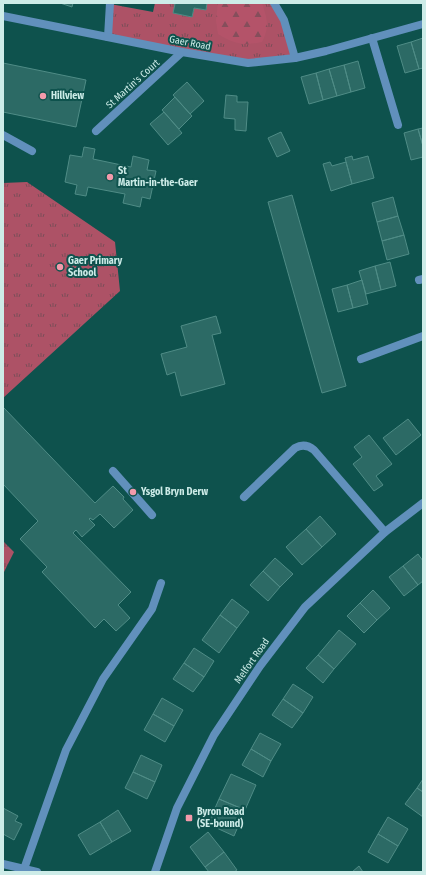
<svg xmlns="http://www.w3.org/2000/svg" width="426" height="875" viewBox="0 0 426 875" font-family="'Fira Sans Condensed',sans-serif">
	<style>
		.grass { fill: url(#grass-tufts) }
		.forest { fill: url(#forest-firs) }
		.building { fill: #2c6a65; stroke: #4f8c86 }
		.lines { fill: none; stroke-linecap: round; stroke-linejoin: round }
		.service { stroke: #6190bc; stroke-width: 8 }
		.minor { stroke: #6190bc; stroke-width: 8 }
		.tertiary { stroke: #6190bc; stroke-width: 8 }
		.poi-dot { fill: #f39aab; stroke: #0e524d; stroke-width: 1.5 }
		.labels { text-anchor: middle; dominant-baseline: central; stroke-width: 4; stroke-linejoin: round; paint-order: stroke }
		.street-label { font-size: 10px; fill: #cdece8; stroke: #0e524d }
		.poi-label { font-size: 10px; font-weight: bold; fill: #cdece8; stroke: #0e524d; text-anchor: start }
	</style>
	<defs>
		<pattern id="grass-tufts" width="24" height="20" patternUnits="userSpaceOnUse"><rect width="24" height="20" fill="#ad5266"/><path d="M3 7l-1-3M5 7V3M7 7l1-3M15 17l-1-3M17 17v-4M19 17l1-3" fill="none" stroke="#7b4d58"/></pattern>
		<pattern id="forest-firs" width="22" height="20" patternUnits="userSpaceOnUse"><rect width="22" height="20" fill="#b45369"/><path d="M5 1l3.5 6h-7zM16 11l3.5 6h-7z" fill="#854e5b"/></pattern>
	</defs>
	<rect width="100%" height="100%" fill="#0e524d"/>
	<path class="grass" d="M 155,3 L 175,4 L 174,13 L 192,17 L 194,8 L 206,10 L 207,3 L 274,3 L 295,58 L 248,63 L 108,37 L 110,4 L 153,12 Z
		M 27,182 L 115,242 L 120,291 L 3,398 L 3,183 Z
		M 3,541 L 14,552 L 3,574 Z"/>
	<path class="forest" d="M 218,3 L 262,3 C 267,19 270,26 262,42 C 243,46 235,44 218,34 L 216,20 Z"/>
	<path class="building" d="M 60,3 L 73,3 L 72,7 Z
		M 171,3 L 207,3 L 206,10 L 194,8 L 192,17 L 173,13 L 175,4 Z
		M 423,38 L 423,68 L 419,69 L 411,42 Z
		M 411,42 L 419,69 L 405,73 L 397,46 Z
		M 358,61 L 365,88 L 351,92 L 344,65 Z
		M 3,63 L 86,80 L 76,127 L 3,112 Z
		M 344,65 L 351,92 L 337,96 L 329,69 Z
		M 329,69 L 337,96 L 323,100 L 316,73 Z
		M 316,73 L 323,100 L 309,104 L 301,77 Z
		M 187,82 L 204,101 L 190,114 L 173,95 Z
		M 226,95 L 237,96 L 237,102 L 248,102 L 246,131 L 235,130 L 235,119 L 224,118 Z
		M 175,97 L 192,116 L 179,129 L 162,110 Z
		M 164,112 L 182,133 L 168,145 L 150,124 Z
		M 423,128 L 423,146 L 418,129 Z
		M 418,129 L 423,146 L 423,157 L 411,160 L 404,133 Z
		M 281,132 L 290,151 L 277,157 L 268,138 Z
		M 84,147 L 95,149 L 93,159 L 131,167 L 133,156 L 149,160 L 147,170 L 156,171 L 150,199 L 142,197 L 140,207 L 123,203 L 125,194 L 88,187 L 86,196 L 75,194 L 77,185 L 65,182 L 70,155 L 82,157 Z
		M 352,156 L 353,160 L 368,156 L 374,178 L 352,184 L 345,158 Z
		M 330,162 L 332,166 L 346,162 L 352,184 L 331,191 L 323,164 Z
		M 292,195 L 346,386 L 322,393 L 268,202 Z
		M 393,197 L 398,216 L 377,222 L 372,203 Z
		M 398,216 L 404,235 L 382,241 L 377,222 Z
		M 404,235 L 409,254 L 387,260 L 382,241 Z
		M 390,262 L 396,286 L 381,290 L 375,266 Z
		M 375,266 L 381,290 L 366,294 L 359,271 Z
		M 362,280 L 368,304 L 353,308 L 347,285 Z
		M 347,285 L 353,308 L 338,312 L 332,289 Z
		M 216,316 L 221,333 L 212,335 L 225,384 L 181,396 L 175,372 L 167,375 L 161,354 L 187,347 L 181,326 Z
		M 4,408 L 95,503 L 113,486 L 124,497 L 123,499 L 133,510 L 114,528 L 100,514 L 93,520 L 90,518 L 89,519 L 95,525 L 82,537 L 76,530 L 73,533 L 131,592 L 118,605 L 130,618 L 116,631 L 104,619 L 95,628 L 42,572 L 47,567 L 20,539 L 38,521 L 3,484 L 3,409 Z
		M 408,419 L 421,435 L 396,455 L 383,438 Z
		M 369,435 L 392,464 L 376,476 L 383,485 L 374,491 L 353,464 L 362,457 L 354,447 Z
		M 320,516 L 336,534 L 322,547 L 306,529 Z
		M 306,529 L 322,547 L 302,565 L 286,547 Z
		M 418,554 L 423,561 L 423,581 L 418,585 L 403,566 Z
		M 275,558 L 293,574 L 280,587 L 263,571 Z
		M 403,566 L 418,585 L 404,596 L 389,577 Z
		M 263,571 L 280,587 L 268,601 L 250,585 Z
		M 373,590 L 390,608 L 377,620 L 360,603 Z
		M 232,599 L 249,612 L 237,628 L 220,615 Z
		M 360,603 L 377,620 L 364,633 L 347,616 Z
		M 220,615 L 237,628 L 219,653 L 202,640 Z
		M 339,630 L 356,644 L 334,669 L 318,655 Z
		M 194,648 L 214,661 L 204,677 L 184,663 Z
		M 318,655 L 334,669 L 323,683 L 306,668 Z
		M 184,663 L 204,677 L 193,692 L 173,679 Z
		M 293,684 L 313,697 L 303,713 L 283,699 Z
		M 162,698 L 183,710 L 174,726 L 153,714 Z
		M 283,699 L 303,713 L 292,728 L 272,715 Z
		M 153,714 L 174,726 L 165,742 L 144,730 Z
		M 260,733 L 281,744 L 271,761 L 251,749 Z
		M 251,749 L 271,761 L 263,777 L 242,765 Z
		M 141,755 L 162,765 L 155,782 L 133,772 Z
		M 133,772 L 155,782 L 147,799 L 125,788 Z
		M 231,774 L 256,785 L 245,810 L 219,799 Z
		M 423,779 L 423,792 L 417,788 Z
		M 417,788 L 423,792 L 423,817 L 405,804 Z
		M 219,799 L 245,810 L 234,836 L 208,824 Z
		M 3,808 L 18,816 L 15,821 L 22,824 L 14,840 L 3,834 Z
		M 118,810 L 131,831 L 112,842 L 100,822 Z
		M 388,817 L 408,829 L 398,846 L 378,834 Z
		M 100,822 L 112,842 L 90,855 L 78,835 Z
		M 208,832 L 224,852 L 205,867 L 190,847 Z
		M 378,834 L 398,846 L 388,863 L 368,852 Z
		M 224,852 L 237,870 L 234,872 L 209,872 L 205,867 Z
		M 359,866 L 363,872 L 352,872 Z"/>
	<g class="lines">
		<path class="service" d="M 108,37 L 110,3
			M 419,280 L 423,279
			M 113,471 L 152,515
			M 244,497 L 295,448 C 302,444 308,445 314,450 L 385,532
			M 24,869 L 66,750 L 103,679 L 152,609 L 161,583"/>
		<path class="minor" d="M 274,3 L 284,20 L 295,58
			M 372,38 L 398,125
			M 96,131 L 182,52
			M 3,135 L 32,151
			M 361,359 L 423,336
			M 3,864 L 37,872
			M 155,872 L 177,808 L 214,735 L 260,666 L 305,607 L 385,532 L 423,503"/>
		<path class="tertiary" d="M 3,16 L 182,52 L 248,63 L 295,58 L 326,51 L 423,24"/>
	</g>
	<g class="poi-dot">
		<circle cx="43" cy="96" r="4"/>
		<circle cx="110" cy="177" r="4"/>
		<circle cx="60" cy="267" r="4"/>
		<circle cx="133" cy="492" r="4"/>
		<rect x="185" y="814" width="8" height="8" rx="2"/>
	</g>
	<g class="labels">
		<g class="street-label">
			<text transform="translate(190 43) rotate(11)">Gaer Road</text>
			<text transform="translate(133 84) rotate(-42)">St Martin's Court</text>
			<text transform="translate(252 661) rotate(-55)">Melfort Road</text>
		</g>
		<g class="poi-label">
			<text x="51" y="96">Hillview</text>
			<text x="118" y="171">St<tspan x="118" dy="12">Martin-in-the-Gaer</tspan></text>
			<text x="68" y="261">Gaer Primary<tspan x="68" dy="12">School</tspan></text>
			<text x="141" y="492">Ysgol Bryn Derw</text>
			<text x="197" y="812">Byron Road<tspan x="197" dy="12">(SE-bound)</tspan></text>
		</g>
	</g>
	<rect width="426" height="875" fill="none" stroke="#cdece8" stroke-width="8"/>
</svg>
